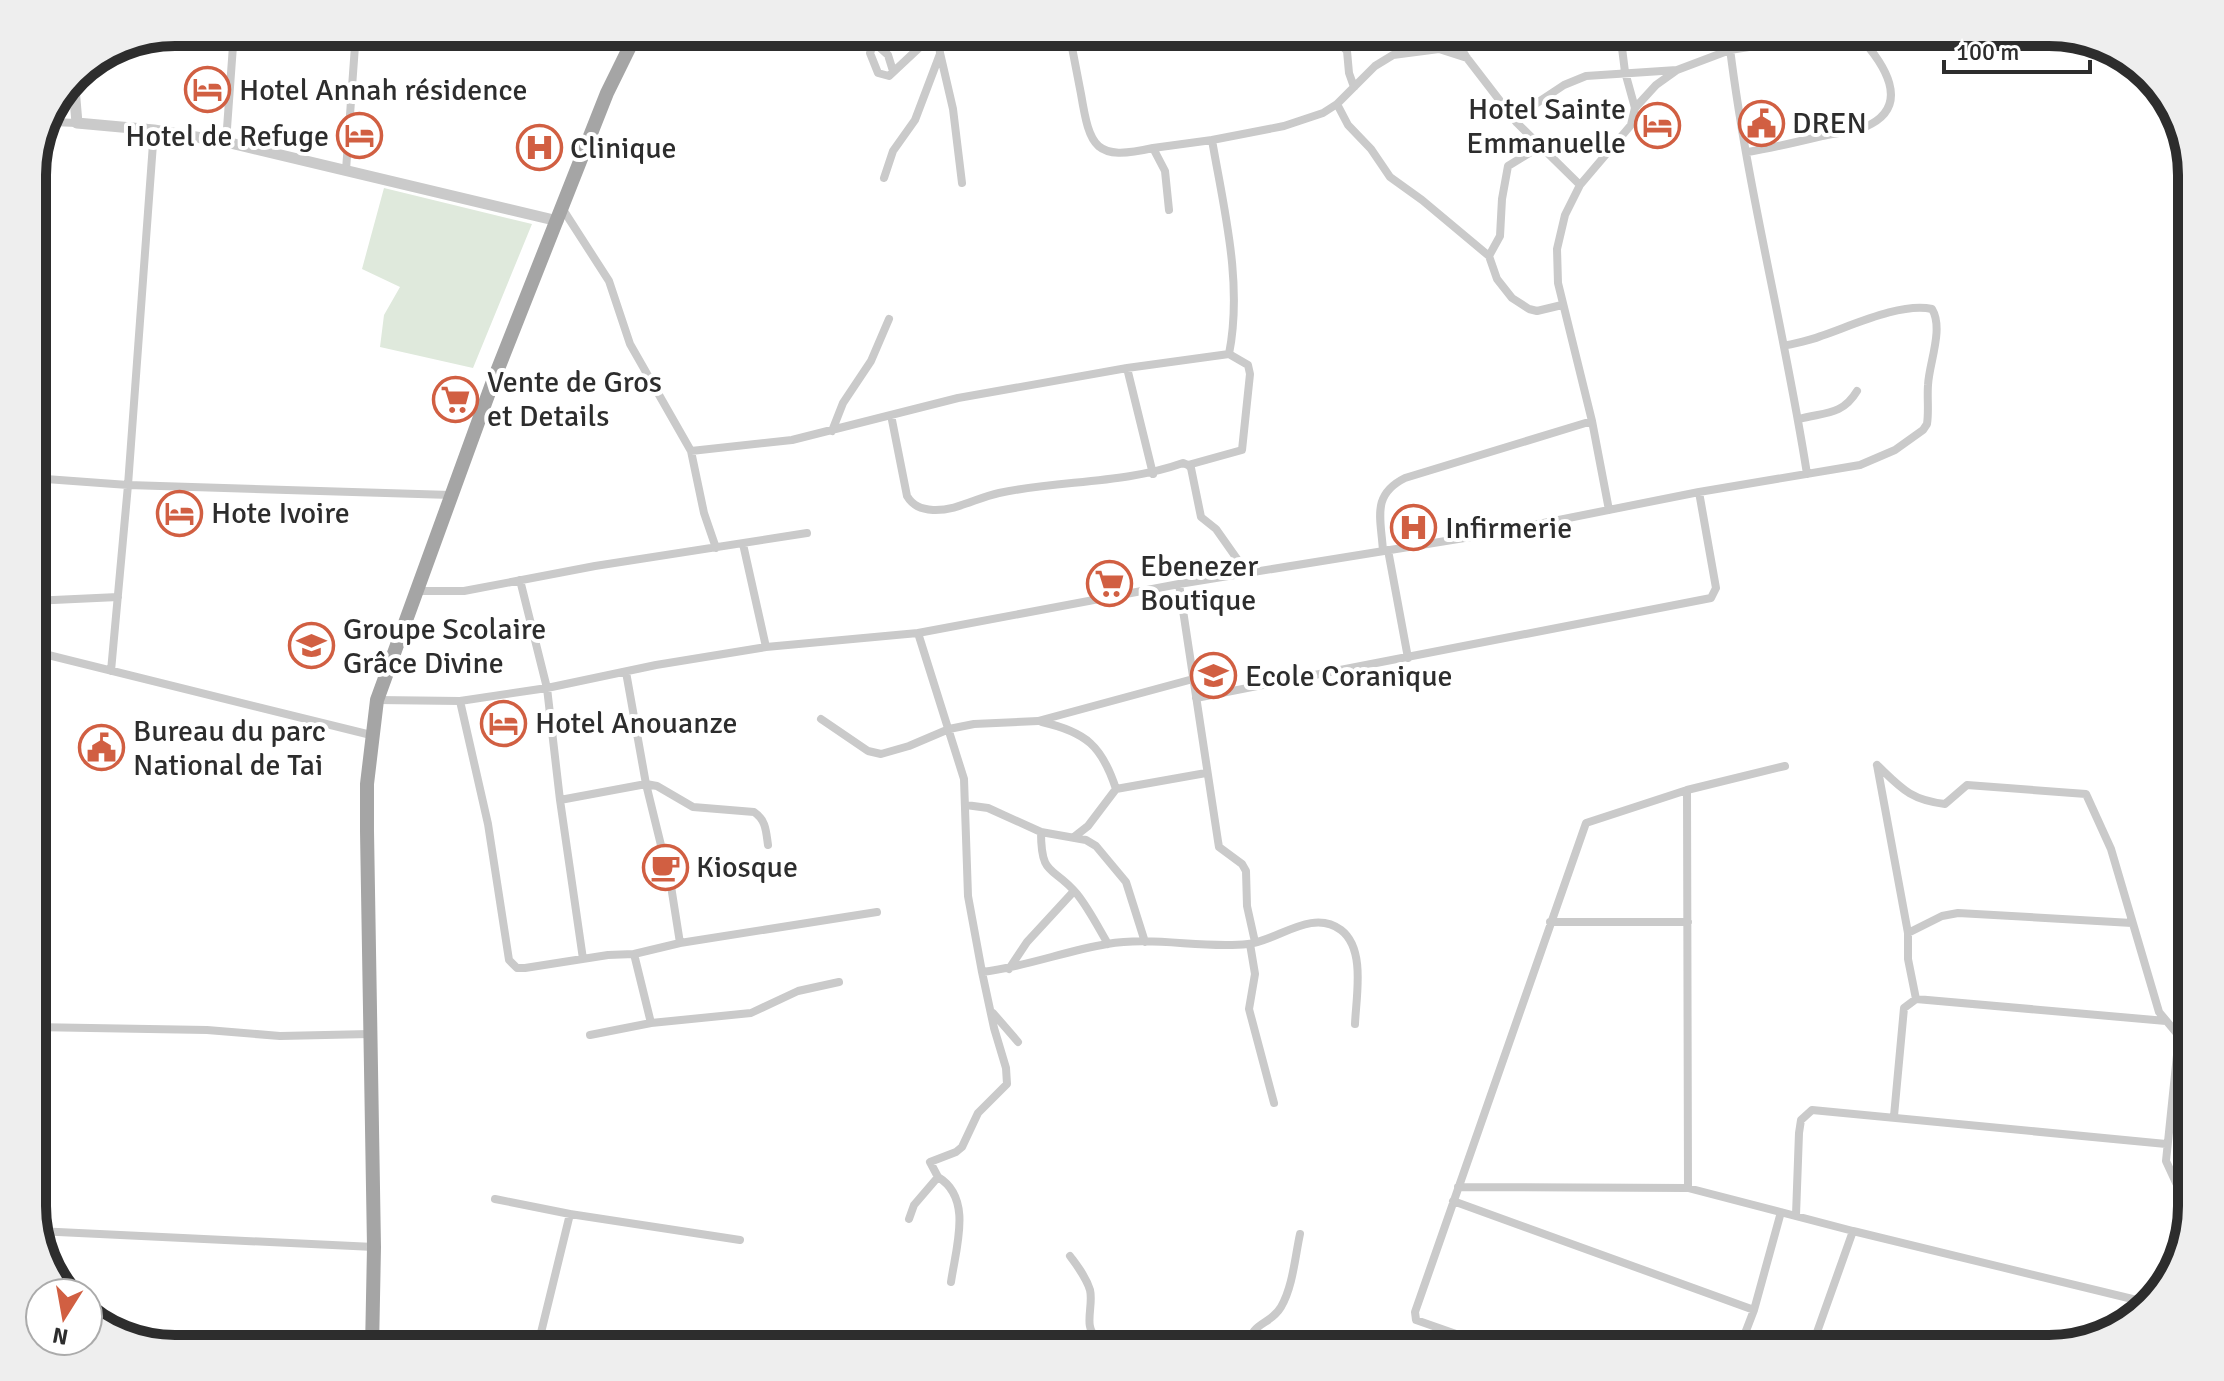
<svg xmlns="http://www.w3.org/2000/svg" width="2224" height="1381" viewBox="0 0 2224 1381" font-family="Signika,sans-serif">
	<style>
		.green { fill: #dfe9dc }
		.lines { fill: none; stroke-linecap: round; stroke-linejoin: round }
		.minor { stroke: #cacaca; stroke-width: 8 }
		.tertiary { stroke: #cacaca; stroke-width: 11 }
		.primary { stroke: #a5a5a5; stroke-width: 14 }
		.labels { text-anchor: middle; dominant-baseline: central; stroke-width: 8; stroke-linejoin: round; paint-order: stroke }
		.poi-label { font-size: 30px; fill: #2d2d2d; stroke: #fff; text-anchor: start }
		.rim { fill: none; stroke: #2d2d2d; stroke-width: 10 }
	</style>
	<rect width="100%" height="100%" fill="#fff"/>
	<path class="green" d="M 384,188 L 532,224 L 473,368 L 380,347 L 384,315 L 400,287 L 362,269 Z"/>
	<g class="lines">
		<path class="minor" d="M 938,32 L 940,53 L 953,109 L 962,183
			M 1069,32 C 1073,53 1077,73 1081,94 C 1090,148 1095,161 1153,148 L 1165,171 L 1169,210
			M 1329,32 L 1347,51 L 1349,73 L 1354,87
			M 1451,32 L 1467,58 L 1517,123 L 1580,185
			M 1728,32 C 1745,181 1784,326 1807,474
			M 1439,49 L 1444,42 L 1447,32
			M 893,71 L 888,55 L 878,46 L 872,48 L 870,53 L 878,73 L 889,76 L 936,32
			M 1337,104 L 1348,125 L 1371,149 L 1390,177 L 1422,200 L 1489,256 L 1497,279 L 1512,298 L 1529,309 L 1537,311 L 1562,305
			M 1635,108 L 1656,85 L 1677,70
			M 1513,119 L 1564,85 L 1586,76 L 1677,70 L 1730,50 L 1774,43 L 1838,40 L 1866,32
			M 52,122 L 77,123
			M 226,142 L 234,32
			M 1153,148 L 1212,140
			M 1748,152 C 1772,148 1797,142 1822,136 C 1835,133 1852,132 1865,127 C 1914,106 1883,62 1858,35
			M 346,170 L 356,32
			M 884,178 L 893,151 L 915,120 L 940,54
			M 562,208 L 609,281 L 630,344 L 691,451 L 792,440 L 958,398 L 1127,368 L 1229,354 C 1243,283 1224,210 1212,140 L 1284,126 L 1323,113 L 1337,104 L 1375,66 L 1393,55 L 1439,49 L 1467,58
			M 1489,256 L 1500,236 L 1502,199 L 1508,166 L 1539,147
			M 1127,368 L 1153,474
			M 891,415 L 907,496 C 913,506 921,509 933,510 C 956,511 976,498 999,493 C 1060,480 1124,484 1183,463 L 1188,465 L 1242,450 L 1250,374 L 1248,365 L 1229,354
			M 1799,419 C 1824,412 1842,416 1857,391
			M 832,431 L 843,403 L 871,361 L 889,319
			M 691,451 L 704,513 L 716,548
			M 1188,465 L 1191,468 L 1201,517 L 1216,529 L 1247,573
			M 32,478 L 128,485 L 451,495
			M 1609,510 L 1592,421 L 1558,283 L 1557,249 L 1565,215 L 1580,185 L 1631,125 L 1635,108 L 1625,72 L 1620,32
			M 743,544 L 766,647 L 918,633 L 964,779 L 968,896 L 982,972 C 1025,967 1065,951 1107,944 C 1154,936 1202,949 1248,944 C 1277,941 1312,908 1341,930 C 1366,949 1356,997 1355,1024
			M 1388,550 L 1408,658
			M 1383,551 C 1381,518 1371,495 1405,478 L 1592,421
			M 520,580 L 547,688 L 560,800 L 583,959
			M 1179,584 L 1218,841 L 1219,847 L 1242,864 L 1246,871 L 1247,906 L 1255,942
			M 416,591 L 464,591 L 595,566 L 807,533
			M 32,601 L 118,597
			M 918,633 L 1179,584 L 1483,535 L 1699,492 L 1860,465 L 1895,450 L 1923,430 L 1927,424 C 1929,411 1927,398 1928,385 C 1929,363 1944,329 1932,309 C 1901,302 1851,326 1821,336 C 1809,341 1796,343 1784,346
			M 32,651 L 371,735
			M 111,671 L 128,485 L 154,130
			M 626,672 L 646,784 L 671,886 L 680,943
			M 1196,698 L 1711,598 L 1716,588 L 1699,492
			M 377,700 L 460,701 L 547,688 L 656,665 L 766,647
			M 460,701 L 488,824 L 509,960 L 517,968 L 525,968 L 608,955 L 634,954
			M 821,719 L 868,751 L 881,754 L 909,746 L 949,729 L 974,724 L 1038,721 L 1193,679
			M 1042,722 C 1086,732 1102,746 1116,789
			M 1877,765 C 1901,788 1910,800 1945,804 L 1967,785 L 2086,794 L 2111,849 L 2159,1012 L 2179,1036 L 2166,1161 L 2190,1213
			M 1877,765 L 1908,933 L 1908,959 L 1916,999 L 1904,1008 L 1894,1116
			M 1687,790 L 1688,1188
			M 560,800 L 646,784 L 657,786 L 693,807 L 754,812 C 766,820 766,831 768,845
			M 966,805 L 988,808 L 1041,832 L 1086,840 L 1096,846 L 1126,882 L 1145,942
			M 1041,832 C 1041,878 1053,865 1077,894 C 1089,909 1098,927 1108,944
			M 1074,837 L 1088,826 L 1116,789 L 1206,773
			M 1550,922 L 1688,922
			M 1908,933 L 1942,916 L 1958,913 L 2132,923
			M 1250,944 L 1255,974 L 1249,1009 L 1274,1103
			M 1009,969 L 1027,942 L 1074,891
			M 839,982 L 798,991 L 751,1013 L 651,1023 L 634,954 L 680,943 L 877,912
			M 1916,999 L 2166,1021
			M 993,1013 L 1018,1042
			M 32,1027 L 207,1030 L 280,1036 L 370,1034
			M 590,1035 L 651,1023
			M 938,1177 C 973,1198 956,1247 951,1282
			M 1458,1187 L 1688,1188 L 1853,1231
			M 495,1199 L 570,1214 L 740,1240
			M 1453,1201 L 1754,1310
			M 1796,1215 L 1799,1133 L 1801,1120 L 1812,1110 L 2166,1144
			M 909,1219 L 914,1205 L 938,1177 L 930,1162 L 956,1152 L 962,1147 L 978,1113 L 1007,1084 L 1006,1068 L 994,1028 L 982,972
			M 37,1231 L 374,1247
			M 1070,1256 C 1078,1267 1086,1277 1090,1290 C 1094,1306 1082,1328 1098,1339 L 1143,1349
			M 1817,1333 L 1883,1349
			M 537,1349 L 570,1214
			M 1248,1349 C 1251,1320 1269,1327 1281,1307 C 1293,1286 1295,1257 1300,1234
			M 1499,1349 L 1416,1320 L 1415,1312 L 1586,823 L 1687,790 L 1785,766
			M 1739,1349 L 1754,1310 L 1781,1212
			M 1811,1349 L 1853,1231 L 2149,1303"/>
		<path class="tertiary" d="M 73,76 L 77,123 L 154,130 L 226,142 L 558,221"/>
		<path class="primary" d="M 372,1349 L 374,1247 L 367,831 L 367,784 L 377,700 L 492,384 L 607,93 L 637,32"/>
	</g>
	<defs>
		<symbol id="hotel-ring" viewBox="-11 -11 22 22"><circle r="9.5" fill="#fff" stroke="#d15f42" stroke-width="1.5"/><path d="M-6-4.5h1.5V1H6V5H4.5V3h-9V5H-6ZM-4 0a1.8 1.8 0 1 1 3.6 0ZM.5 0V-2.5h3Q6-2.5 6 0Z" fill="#d15f42"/></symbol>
		<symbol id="civic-ring" viewBox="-11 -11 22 22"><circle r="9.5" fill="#fff" stroke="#d15f42" stroke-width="1.5"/><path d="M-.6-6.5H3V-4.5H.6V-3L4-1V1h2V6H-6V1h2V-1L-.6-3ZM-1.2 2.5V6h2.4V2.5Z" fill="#d15f42"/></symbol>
		<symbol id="hospital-ring" viewBox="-11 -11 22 22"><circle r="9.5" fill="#fff" stroke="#d15f42" stroke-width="1.5"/><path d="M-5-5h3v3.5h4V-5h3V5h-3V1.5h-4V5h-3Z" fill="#d15f42"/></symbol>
		<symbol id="supermarket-ring" viewBox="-11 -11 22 22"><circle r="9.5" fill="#fff" stroke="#d15f42" stroke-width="1.5"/><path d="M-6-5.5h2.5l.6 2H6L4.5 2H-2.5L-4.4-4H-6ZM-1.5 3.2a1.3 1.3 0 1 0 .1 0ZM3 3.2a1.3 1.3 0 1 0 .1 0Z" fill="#d15f42"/></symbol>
		<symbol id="school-ring" viewBox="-11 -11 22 22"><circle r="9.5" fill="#fff" stroke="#d15f42" stroke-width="1.5"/><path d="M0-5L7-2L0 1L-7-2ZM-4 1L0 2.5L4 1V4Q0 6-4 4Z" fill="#d15f42"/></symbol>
		<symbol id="cafe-ring" viewBox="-11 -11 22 22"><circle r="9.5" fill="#fff" stroke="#d15f42" stroke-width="1.5"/><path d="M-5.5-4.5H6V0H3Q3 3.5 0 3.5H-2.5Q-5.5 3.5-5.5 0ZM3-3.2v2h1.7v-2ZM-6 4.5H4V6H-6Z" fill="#d15f42"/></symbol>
	</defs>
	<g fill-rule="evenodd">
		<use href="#hotel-ring" x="182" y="64" width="51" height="51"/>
		<use href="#civic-ring" x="1736" y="98" width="51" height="51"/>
		<use href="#hotel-ring" x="1632" y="100" width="51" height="51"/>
		<use href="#hotel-ring" x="334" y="110" width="51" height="51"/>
		<use href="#hospital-ring" x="514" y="122" width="51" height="51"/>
		<use href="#supermarket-ring" x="430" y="374" width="51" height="51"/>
		<use href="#hotel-ring" x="154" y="488" width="51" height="51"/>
		<use href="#hospital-ring" x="1388" y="502" width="51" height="51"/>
		<use href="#supermarket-ring" x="1084" y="558" width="51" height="51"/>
		<use href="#school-ring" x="286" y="620" width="51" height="51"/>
		<use href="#school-ring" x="1188" y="650" width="51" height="51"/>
		<use href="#hotel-ring" x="478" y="698" width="51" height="51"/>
		<use href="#civic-ring" x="76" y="722" width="51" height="51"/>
		<use href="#cafe-ring" x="640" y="842" width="51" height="51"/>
	</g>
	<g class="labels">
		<g class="poi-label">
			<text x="239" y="90">Hotel Annah résidence</text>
			<text x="1626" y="109" text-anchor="end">Hotel Sainte<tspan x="1626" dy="34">Emmanuelle</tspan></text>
			<text x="1792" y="123">DREN</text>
			<text x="329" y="136" text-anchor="end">Hotel de Refuge</text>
			<text x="570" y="148">Clinique</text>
			<text x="487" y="382">Vente de Gros<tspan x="487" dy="34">et Details</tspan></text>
			<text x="211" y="513">Hote Ivoire</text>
			<text x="1445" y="528">Infirmerie</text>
			<text x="1140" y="566">Ebenezer<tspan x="1140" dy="34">Boutique</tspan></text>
			<text x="343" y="629">Groupe Scolaire<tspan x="343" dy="34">Grâce Divine</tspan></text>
			<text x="1245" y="676">Ecole Coranique</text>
			<text x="535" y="723">Hotel Anouanze</text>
			<text x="133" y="731">Bureau du parc<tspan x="133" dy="34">National de Tai</tspan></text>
			<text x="696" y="867">Kiosque</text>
		</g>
	</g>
	<path d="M0 0H2224V1381H0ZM175 46H2049A129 129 0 0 1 2178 175V1206A129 129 0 0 1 2049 1335H175A129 129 0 0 1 46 1206V175A129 129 0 0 1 175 46Z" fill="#eee" fill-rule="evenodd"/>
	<path class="rim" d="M175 46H2049A129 129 0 0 1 2178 175V1206A129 129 0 0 1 2049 1335H175A129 129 0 0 1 46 1206V175A129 129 0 0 1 175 46Z"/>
	<g transform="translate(64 1317) rotate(191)"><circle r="38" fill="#ffffff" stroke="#ababab" stroke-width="2"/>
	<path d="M0-6L14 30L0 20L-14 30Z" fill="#d15f42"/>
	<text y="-12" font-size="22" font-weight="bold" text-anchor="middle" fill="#2d2d2d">N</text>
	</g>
	<path d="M1944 60v12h146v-12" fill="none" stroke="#2d2d2d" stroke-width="4"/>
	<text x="1956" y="60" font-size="24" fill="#2d2d2d" stroke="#ffffff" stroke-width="6" paint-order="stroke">100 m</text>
</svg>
